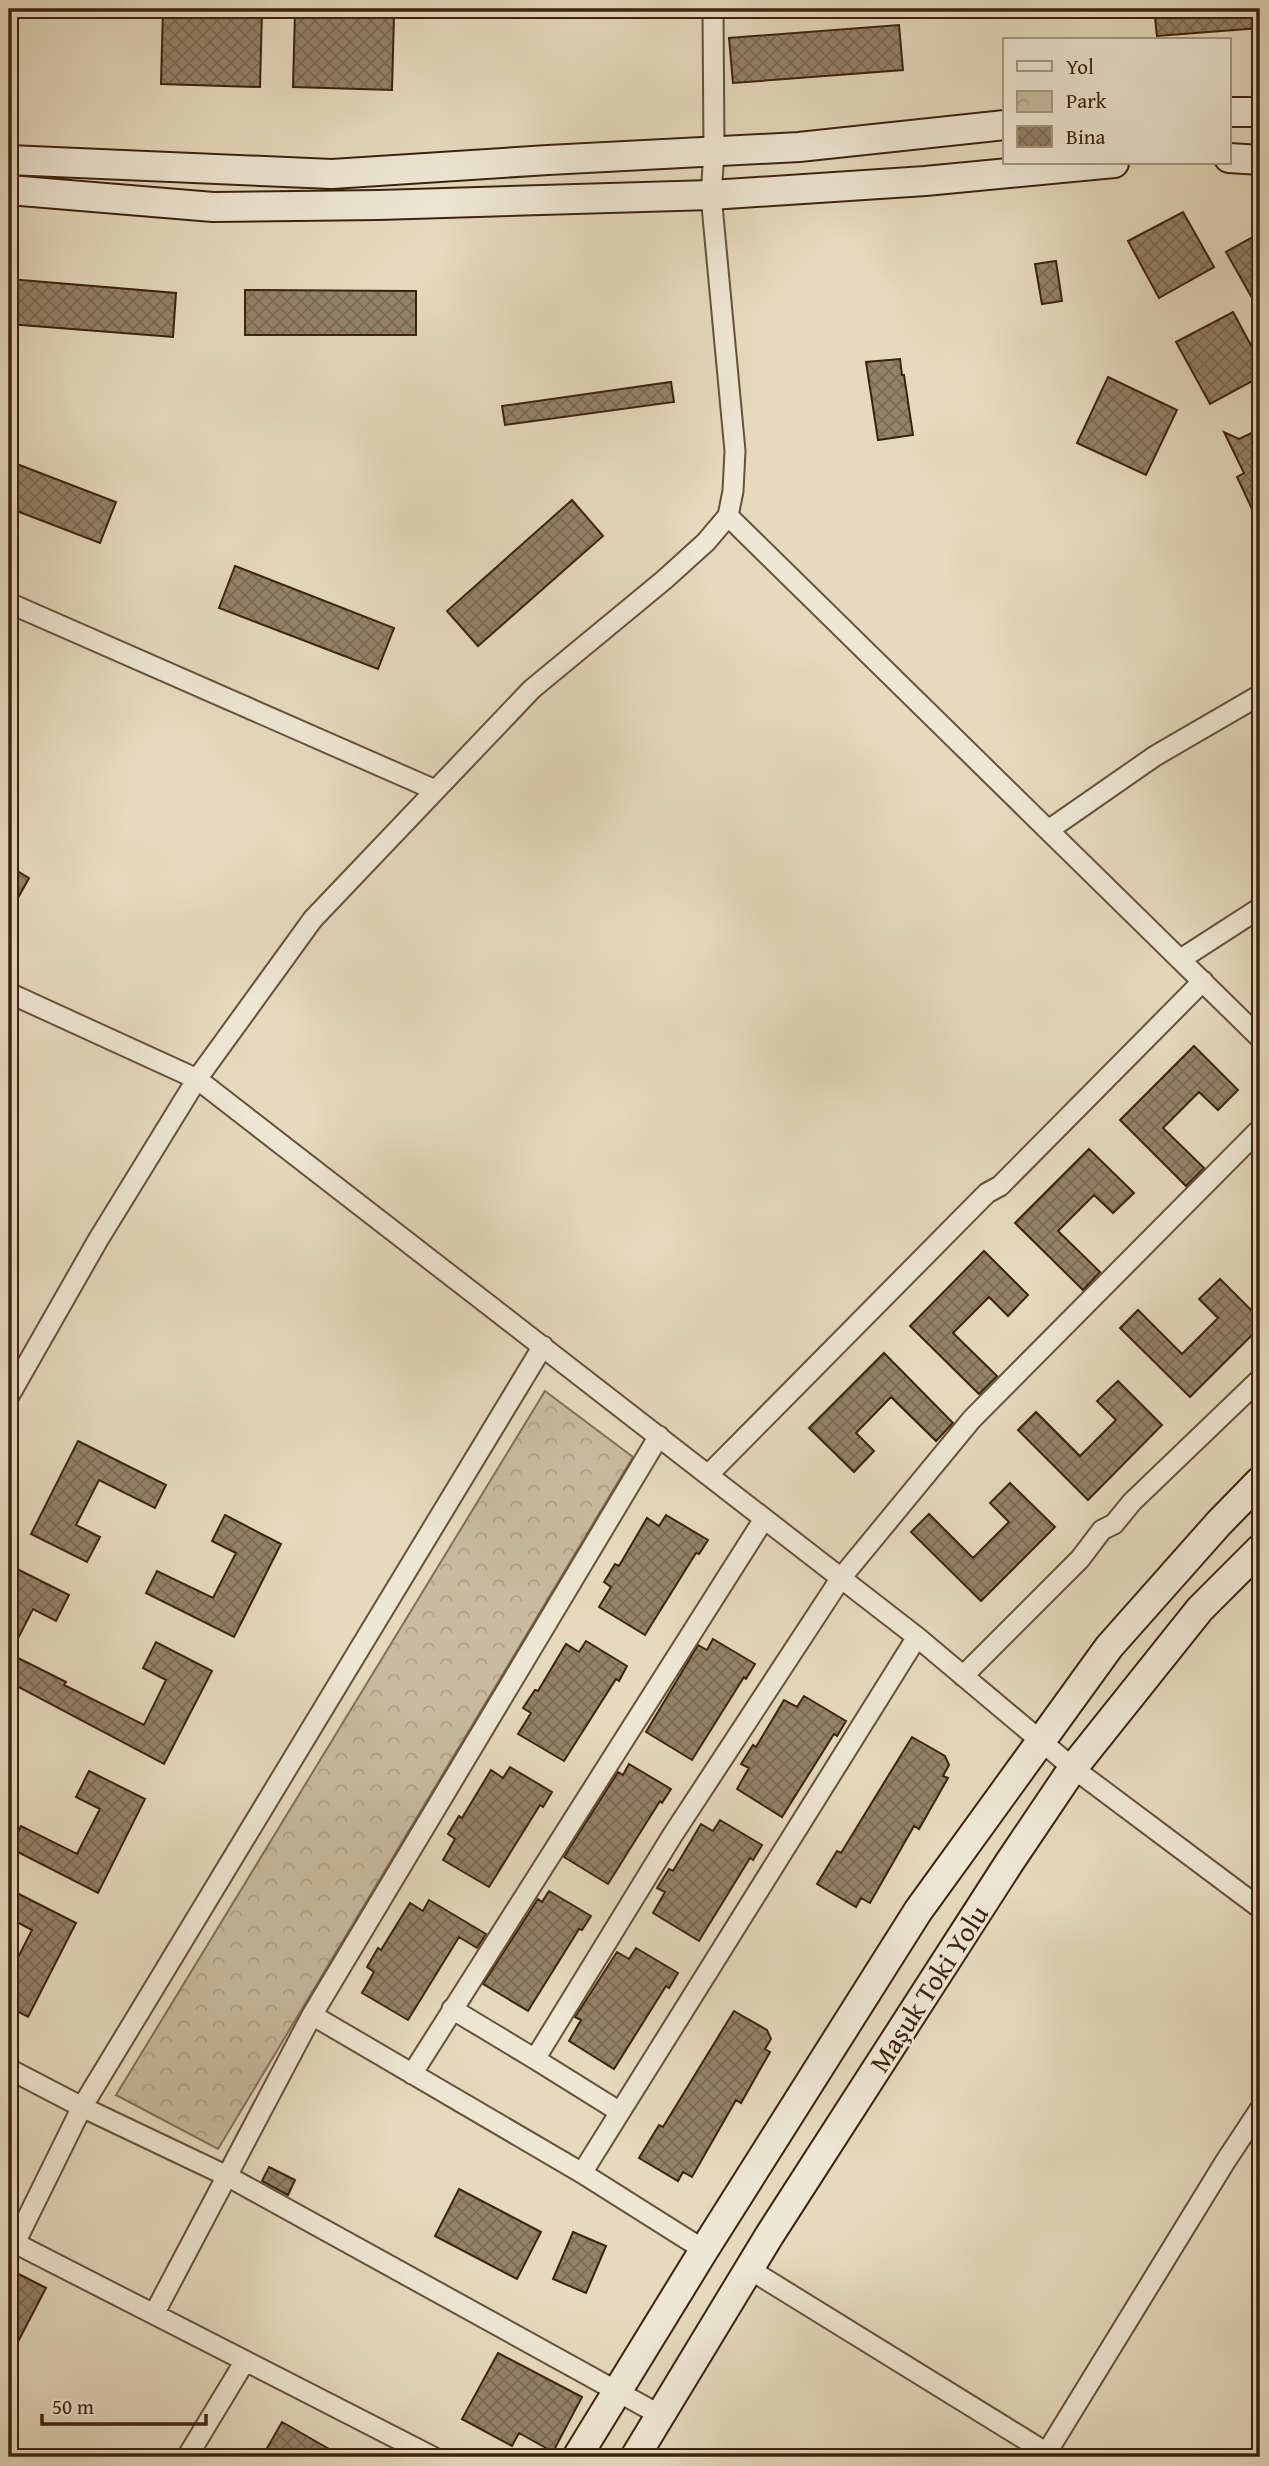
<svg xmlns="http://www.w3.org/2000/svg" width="1269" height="2466" viewBox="0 0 1269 2466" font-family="'Gentium Book Plus',serif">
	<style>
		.park { fill: url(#park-crowns); stroke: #826f57; stroke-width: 2 }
		.building { fill: url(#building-cross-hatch); stroke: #3c230f; stroke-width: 2 }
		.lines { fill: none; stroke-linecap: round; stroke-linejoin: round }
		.street-casing { stroke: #66513a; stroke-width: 23 }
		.secondary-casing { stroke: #3c230f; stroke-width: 32 }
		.street { stroke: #eee7d4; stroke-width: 19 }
		.secondary { stroke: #eee7d4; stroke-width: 28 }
		.labels { text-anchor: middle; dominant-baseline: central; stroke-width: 5; stroke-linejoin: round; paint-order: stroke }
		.street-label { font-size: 28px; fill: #3c230f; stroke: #eee7d4 }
	</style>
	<defs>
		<pattern id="park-crowns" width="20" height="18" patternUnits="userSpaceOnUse" patternTransform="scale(1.75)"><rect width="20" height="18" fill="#c8bb9f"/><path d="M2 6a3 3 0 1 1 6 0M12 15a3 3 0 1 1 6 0" fill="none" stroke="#ada088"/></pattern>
		<pattern id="building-cross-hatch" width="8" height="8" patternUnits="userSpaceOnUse" patternTransform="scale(1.75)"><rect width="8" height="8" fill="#948269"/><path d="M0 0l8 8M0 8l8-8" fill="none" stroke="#7a6a55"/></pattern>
	</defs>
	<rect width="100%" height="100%" fill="#e5dabd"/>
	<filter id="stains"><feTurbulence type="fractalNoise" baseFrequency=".00286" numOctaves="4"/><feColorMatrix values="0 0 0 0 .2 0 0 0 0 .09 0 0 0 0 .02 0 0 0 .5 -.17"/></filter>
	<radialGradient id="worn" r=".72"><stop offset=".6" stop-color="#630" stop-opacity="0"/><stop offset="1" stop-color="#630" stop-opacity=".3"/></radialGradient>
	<path class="park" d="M 545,1391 L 633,1457 L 218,2149 L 116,2095 Z"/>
	<path class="building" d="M 163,9 L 262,11 L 260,87 L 161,84 Z
		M 1154,9 L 1260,9 L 1260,28 L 1157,36 Z
		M 295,12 L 394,15 L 392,90 L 293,87 Z
		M 899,25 L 903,70 L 733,83 L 729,38 Z
		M 1183,212 L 1214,267 L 1159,298 L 1128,241 Z
		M 1260,233 L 1260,312 L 1226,252 Z
		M 1056,261 L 1062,301 L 1042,304 L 1035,264 Z
		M 9,279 L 176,293 L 173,337 L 9,324 Z
		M 245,290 L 416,291 L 416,335 L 245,335 Z
		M 1233,312 L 1260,362 L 1260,377 L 1210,404 L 1176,342 Z
		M 900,359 L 902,375 L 904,375 L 913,435 L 878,440 L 866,362 Z
		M 1108,377 L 1177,410 L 1146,475 L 1077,443 Z
		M 671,382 L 674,402 L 505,425 L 502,406 Z
		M 1260,429 L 1260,526 L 1237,477 L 1244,473 L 1224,432 L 1239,439 Z
		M 9,461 L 116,502 L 100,543 L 9,508 Z
		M 572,500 L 603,536 L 478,646 L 447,611 Z
		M 235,566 L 394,628 L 378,669 L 219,608 Z
		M 9,866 L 29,878 L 9,914 Z
		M 1194,1046 L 1238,1090 L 1218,1110 L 1199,1092 L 1163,1128 L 1204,1168 L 1186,1186 L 1120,1120 Z
		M 1089,1149 L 1134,1193 L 1113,1213 L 1094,1195 L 1058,1231 L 1100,1272 L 1083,1290 L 1015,1223 Z
		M 984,1251 L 1028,1295 L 1008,1316 L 989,1297 L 953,1333 L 997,1376 L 979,1394 L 910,1326 Z
		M 1220,1279 L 1260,1319 L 1260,1327 L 1190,1397 L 1120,1328 L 1138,1310 L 1182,1354 L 1218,1318 L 1199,1299 Z
		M 884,1353 L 953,1423 L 936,1441 L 891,1397 L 856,1433 L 874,1451 L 854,1472 L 809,1428 Z
		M 1118,1381 L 1162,1425 L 1088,1500 L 1018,1430 L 1036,1412 L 1080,1456 L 1116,1420 L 1097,1401 Z
		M 78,1441 L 166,1485 L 155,1508 L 99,1480 L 76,1525 L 100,1537 L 87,1562 L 31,1534 Z
		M 1010,1483 L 1055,1527 L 981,1601 L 911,1532 L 929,1514 L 973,1558 L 1009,1522 L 990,1503 Z
		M 225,1515 L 281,1544 L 234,1637 L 146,1593 L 157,1571 L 213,1598 L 236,1553 L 212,1541 Z
		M 666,1515 L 708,1540 L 699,1554 L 696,1553 L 645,1635 L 599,1607 L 611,1587 L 604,1582 L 615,1564 L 619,1566 L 647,1518 L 659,1526 Z
		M 13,1567 L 69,1595 L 56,1621 L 33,1609 L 10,1654 L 66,1682 L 64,1685 L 144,1725 L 166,1680 L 143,1668 L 156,1642 L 212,1671 L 164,1764 L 9,1682 L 9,1576 Z
		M 713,1639 L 755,1664 L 746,1679 L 744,1677 L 692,1760 L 646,1732 L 698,1645 L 707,1650 Z
		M 586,1641 L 627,1666 L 619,1681 L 616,1679 L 564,1761 L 518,1734 L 531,1713 L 523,1708 L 535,1690 L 538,1691 L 566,1644 L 579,1652 Z
		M 804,1696 L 846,1721 L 837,1736 L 834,1734 L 782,1817 L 737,1789 L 749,1768 L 741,1764 L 753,1745 L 756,1747 L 784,1700 L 797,1707 Z
		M 912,1737 L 945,1756 L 949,1765 L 943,1776 L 948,1778 L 919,1829 L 914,1826 L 870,1903 L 861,1898 L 856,1907 L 817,1884 L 837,1851 L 841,1853 Z
		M 629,1764 L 671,1789 L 662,1803 L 660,1801 L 608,1884 L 564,1857 L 618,1772 L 623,1775 Z
		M 510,1767 L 552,1792 L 543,1807 L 540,1805 L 489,1887 L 443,1860 L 455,1839 L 448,1834 L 459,1816 L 462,1818 L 491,1770 L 503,1778 Z
		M 89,1771 L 145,1799 L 98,1893 L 10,1848 L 21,1826 L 77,1854 L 100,1809 L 76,1797 Z
		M 720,1820 L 762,1845 L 753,1860 L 750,1858 L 699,1941 L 653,1913 L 665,1892 L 657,1888 L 669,1869 L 673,1871 L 701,1824 L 713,1831 Z
		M 9,1889 L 76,1923 L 28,2017 L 9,2007 L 9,1975 L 32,1930 L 9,1918 Z
		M 549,1891 L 591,1916 L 582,1930 L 579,1929 L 528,2011 L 483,1984 L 538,1899 L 542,1902 Z
		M 429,1900 L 486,1934 L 477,1948 L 459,1937 L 408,2020 L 362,1993 L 374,1972 L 367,1967 L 378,1948 L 381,1950 L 410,1903 L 423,1911 Z
		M 636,1948 L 678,1973 L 669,1988 L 666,1986 L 614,2069 L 569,2041 L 581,2020 L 575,2017 L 617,1952 L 629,1959 Z
		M 734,2011 L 767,2030 L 771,2039 L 765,2049 L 770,2052 L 741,2103 L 736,2100 L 692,2177 L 683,2172 L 678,2181 L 639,2158 L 659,2125 L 663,2127 Z
		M 269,2167 L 295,2180 L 288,2195 L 262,2181 Z
		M 459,2189 L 541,2232 L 517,2279 L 435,2236 Z
		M 573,2232 L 606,2246 L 586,2293 L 553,2279 Z
		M 9,2269 L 46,2288 L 9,2359 Z
		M 498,2353 L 582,2397 L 553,2452 L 519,2433 L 512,2446 L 462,2419 Z
		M 282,2422 L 343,2457 L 262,2457 Z"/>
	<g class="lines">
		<defs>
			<path id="street" d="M 728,516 L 1260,1038
				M 9,603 L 435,790
				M 1050,829 L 1155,756 L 1260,695
				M 1181,959 L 1260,908
				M 9,993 L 197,1079 L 917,1637 L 1073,1768 L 1260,1908
				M 9,1396 L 98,1240 L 197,1079 L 313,919 L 532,689 L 664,580 L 706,542 L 728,516 L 733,491 L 735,451 L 711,195 L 714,152 L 713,9
				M 708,1475 L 987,1193 L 1000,1186 L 1203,981
				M 963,1676 L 1080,1559 L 1102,1530 L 1114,1524 L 1132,1502 L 1260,1379
				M 452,2009 L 535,2059 L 672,1836 L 841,1578 L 972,1419 L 1260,1129
				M 312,2015 L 582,2173 L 704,2250
				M 535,2059 L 620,2112
				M 9,2069 L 82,2107 L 227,2176 L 660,2415
				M 412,2074 L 764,1519
				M 582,2173 L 917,1637
				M 9,2240 L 433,2457
				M 15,2243 L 82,2107 L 543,1346
				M 749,2269 L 1047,2453
				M 154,2314 L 312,2015 L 659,1436
				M 187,2457 L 245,2361
				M 1044,2457 L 1225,2162 L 1260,2109"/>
			<path id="secondary" d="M 1229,112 L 1260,112
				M 1229,158 L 1260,160
				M 9,160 L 332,174 L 548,160 L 799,147 L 1005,125
				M 9,190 L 213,207 L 379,205 L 711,195 L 925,181 L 1114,163
				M 577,2457 L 704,2250 L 918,1911 L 1109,1647 L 1219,1523 L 1260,1481
				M 635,2457 L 769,2236 L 1009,1863 L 1073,1768 L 1200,1609 L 1260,1549"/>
		</defs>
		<use href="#street" class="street-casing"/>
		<use href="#secondary" class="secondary-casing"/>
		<use href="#street" class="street"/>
		<use href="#secondary" class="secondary"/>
	</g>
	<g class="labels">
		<g class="street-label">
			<text transform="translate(928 1988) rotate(-57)">Maşuk Toki Yolu</text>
		</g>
	</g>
	<rect width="1269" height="2466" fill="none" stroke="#e5dabd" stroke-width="35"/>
	<rect x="10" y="10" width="1248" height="2445" fill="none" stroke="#3c230f" stroke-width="3.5"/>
	<rect x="18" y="18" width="1234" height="2431" fill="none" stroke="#3c230f" stroke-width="2"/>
	<rect x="1003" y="38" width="228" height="126" fill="#eee7d4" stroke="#a79985" stroke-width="2"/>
	<rect x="1017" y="61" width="35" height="10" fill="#eee7d4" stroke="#a79985" stroke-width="2"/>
	<text x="1066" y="74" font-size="21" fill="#3c230f">Yol</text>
	<rect x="1017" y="91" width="35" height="21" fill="url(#park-crowns)" stroke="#a79985" stroke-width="2"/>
	<text x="1066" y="108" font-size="21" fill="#3c230f">Park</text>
	<rect x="1017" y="126" width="35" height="21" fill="url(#building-cross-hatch)" stroke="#a79985" stroke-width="2"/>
	<text x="1066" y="144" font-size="21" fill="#3c230f">Bina</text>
	<path d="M42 2414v10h164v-10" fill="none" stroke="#3c230f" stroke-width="3.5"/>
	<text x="52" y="2414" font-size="21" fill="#3c230f" stroke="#eee7d4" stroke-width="5" paint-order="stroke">50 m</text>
	<rect width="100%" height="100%" filter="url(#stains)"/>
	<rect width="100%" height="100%" fill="url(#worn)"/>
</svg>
